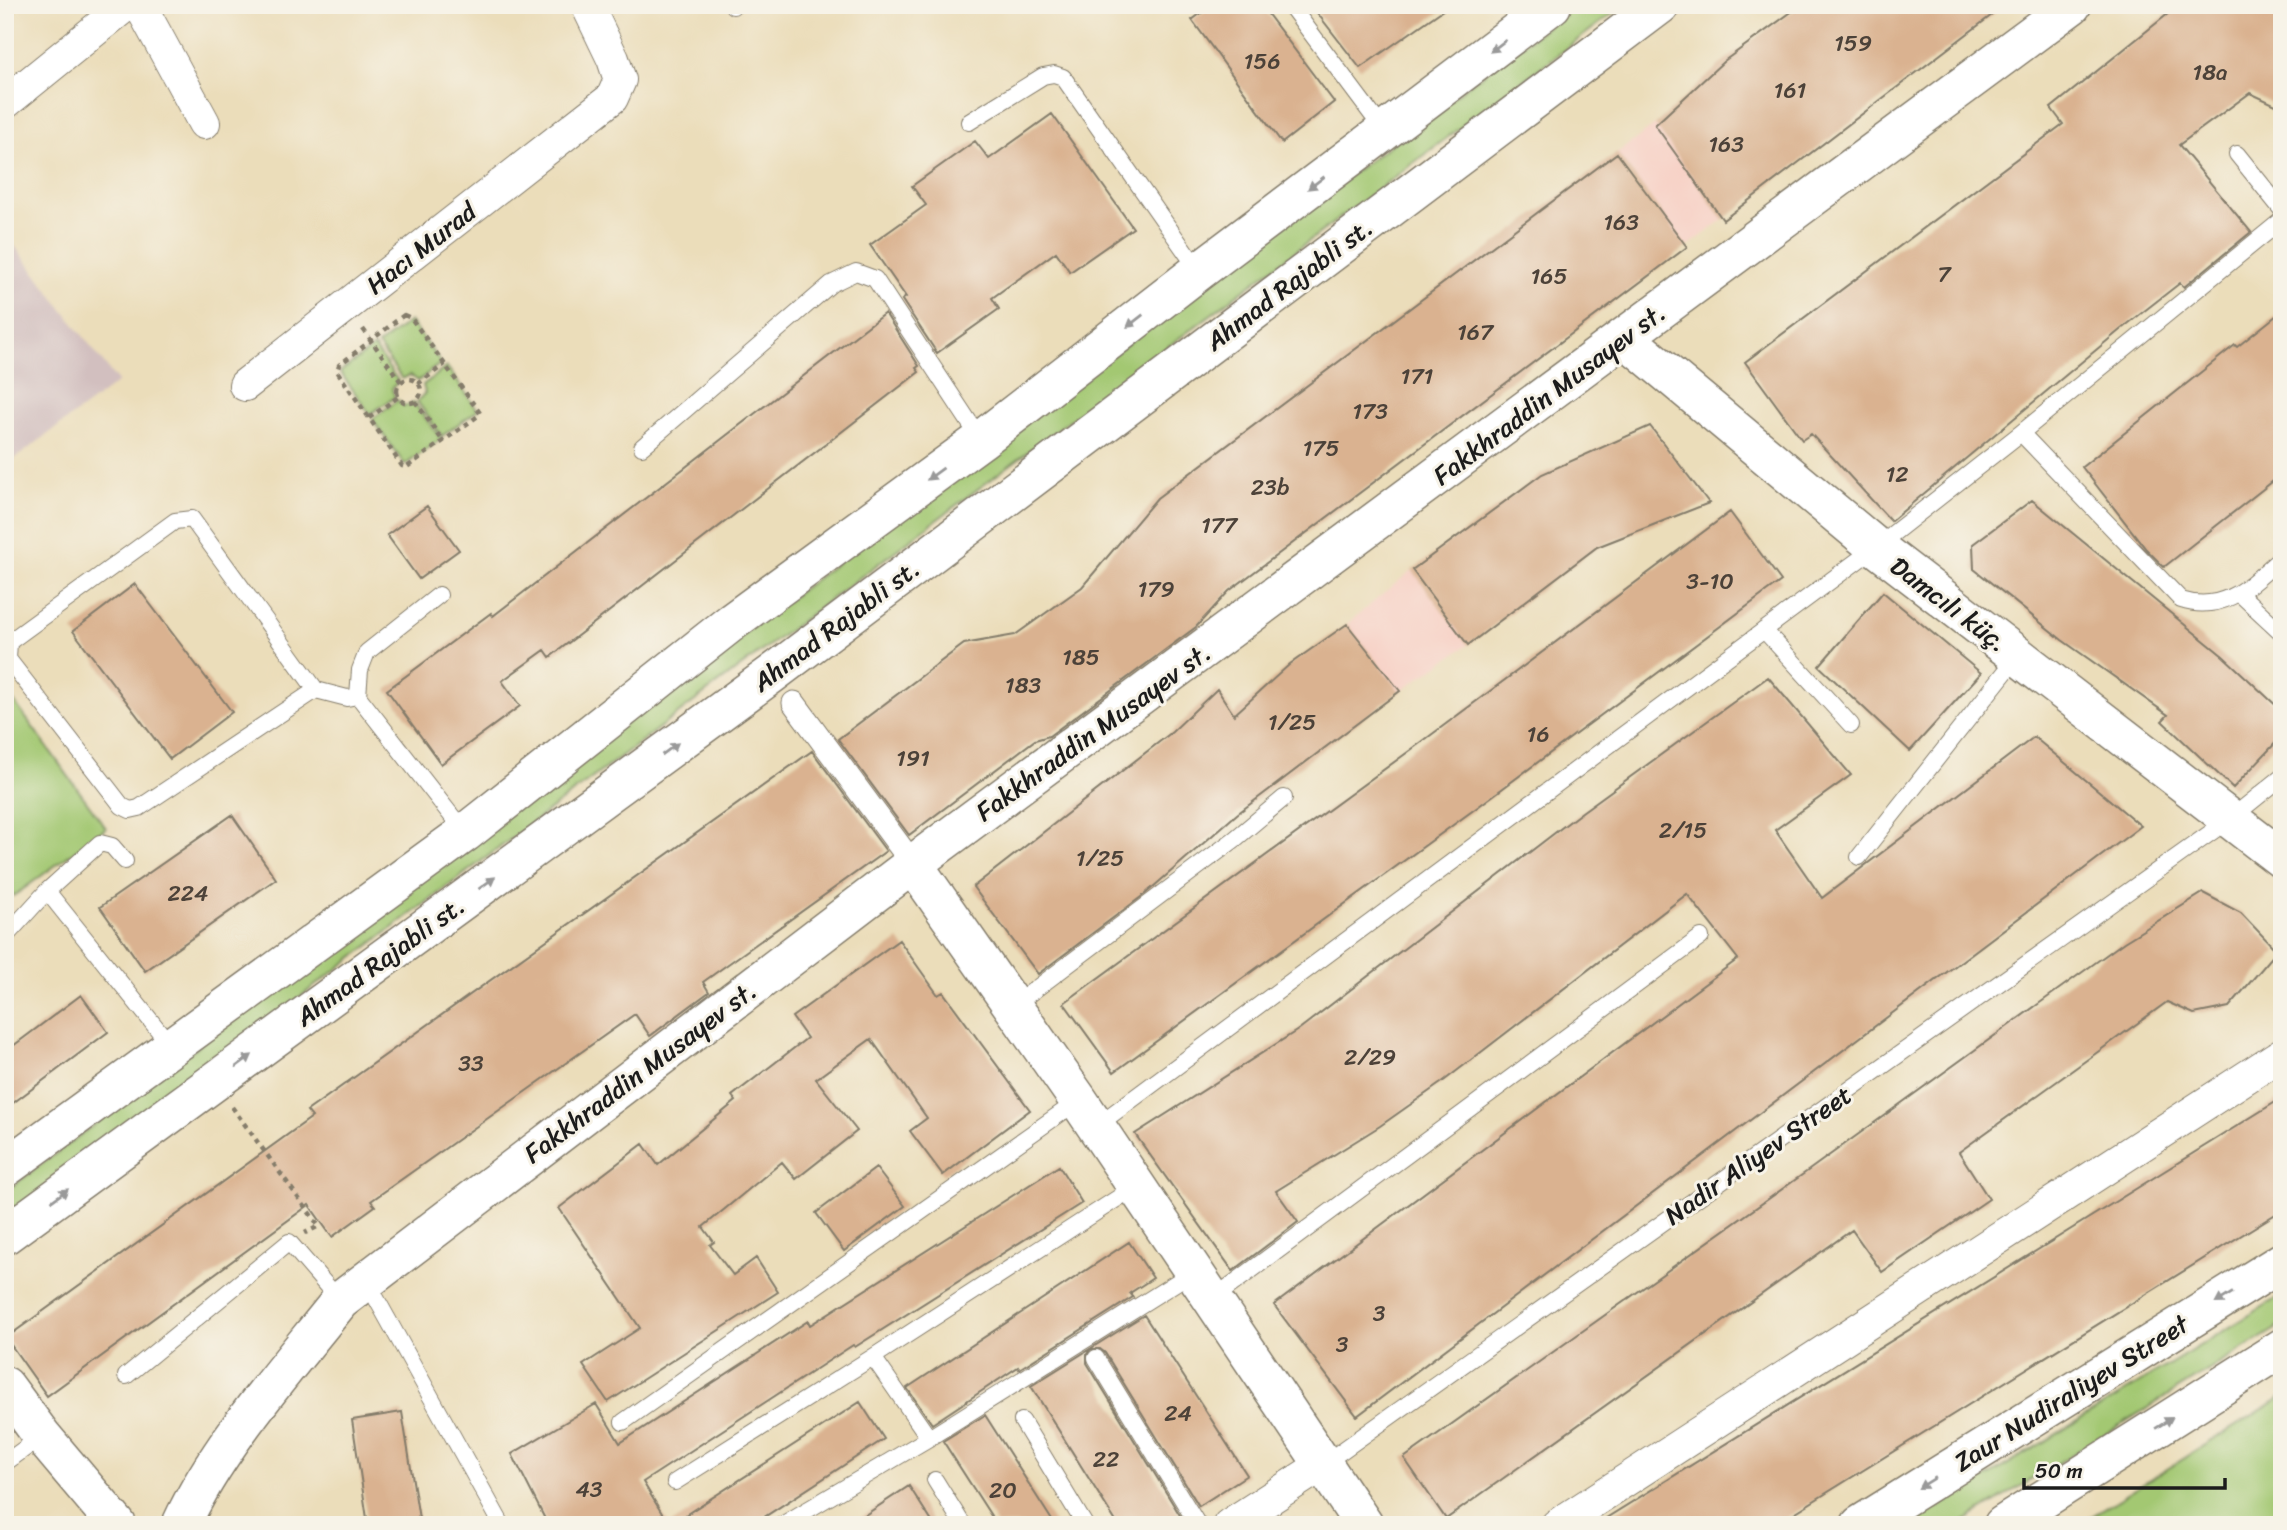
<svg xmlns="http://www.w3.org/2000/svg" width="2287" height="1530" viewBox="0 0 2287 1530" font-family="Sriracha,sans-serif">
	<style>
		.built { fill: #f7d1c6 }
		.industrial { fill: #d2bfbf }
		.green { fill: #a3c872; stroke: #607247; stroke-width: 2 }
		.building { fill: #dab290 }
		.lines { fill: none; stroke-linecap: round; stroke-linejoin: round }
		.service-casing { stroke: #847c6b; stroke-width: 18 }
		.pedestrian-casing { stroke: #847c6b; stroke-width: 25 }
		.minor-casing { stroke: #847c6b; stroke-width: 34 }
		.tertiary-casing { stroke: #847c6b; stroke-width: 41 }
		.secondary-casing { stroke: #847c6b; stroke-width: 41 }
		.path { stroke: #847c6b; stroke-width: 4.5; stroke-dasharray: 5 5; stroke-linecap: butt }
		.service { stroke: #fff; stroke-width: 16 }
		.pedestrian { stroke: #fff; stroke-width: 23 }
		.minor { stroke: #fff; stroke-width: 32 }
		.tertiary { stroke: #fff; stroke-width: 38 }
		.secondary { stroke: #fff; stroke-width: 38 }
		.oneway { fill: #999 }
		.labels { text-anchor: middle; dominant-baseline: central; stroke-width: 6; stroke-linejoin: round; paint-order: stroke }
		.number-label { font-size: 23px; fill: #4c4239 }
		.street-label { font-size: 26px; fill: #1c1c1c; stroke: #f7f3e8 }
	</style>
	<rect width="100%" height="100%" fill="#f7f3e8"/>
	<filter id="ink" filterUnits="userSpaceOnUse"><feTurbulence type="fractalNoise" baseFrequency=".0143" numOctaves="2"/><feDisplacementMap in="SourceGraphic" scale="14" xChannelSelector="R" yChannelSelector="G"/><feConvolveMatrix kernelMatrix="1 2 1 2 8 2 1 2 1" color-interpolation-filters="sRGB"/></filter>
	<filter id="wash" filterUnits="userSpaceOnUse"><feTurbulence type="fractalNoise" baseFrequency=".00686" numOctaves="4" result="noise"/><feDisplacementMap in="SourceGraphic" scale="28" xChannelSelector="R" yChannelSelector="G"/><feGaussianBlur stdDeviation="1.57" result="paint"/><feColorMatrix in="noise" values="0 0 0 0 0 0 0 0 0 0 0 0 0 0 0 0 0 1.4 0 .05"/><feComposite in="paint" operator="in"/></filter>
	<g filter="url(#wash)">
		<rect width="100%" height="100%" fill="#ebddba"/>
		<path class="built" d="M 1655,125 L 1723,220 L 1687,247 L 1617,153 Z
			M 1412,570 L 1468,645 L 1400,691 L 1347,624 Z"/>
		<path class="industrial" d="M 5,233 L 118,382 L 5,466 Z"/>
		<path class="green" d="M 1575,5 L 1624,5 L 5,1218 L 5,1192 Z
			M 410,321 L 441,363 L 418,381 L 410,375 L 402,379 L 378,345 Z
			M 374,347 L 398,381 L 392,389 L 395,397 L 370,414 L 340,372 Z
			M 447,367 L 478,410 L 442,436 L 417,401 L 425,393 L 423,385 Z
			M 398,400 L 404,406 L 414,403 L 441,439 L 405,465 L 372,419 Z
			M 5,689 L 106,828 L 14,896 L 5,885 Z
			M 2282,1295 L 2282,1325 L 1958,1525 L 1909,1525 Z
			M 2282,1397 L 2282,1525 L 2078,1525 Z"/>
		<g id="blocks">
			<path class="building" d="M 1212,5 L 1261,5 L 1334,102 L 1282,143 L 1192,20 Z
				M 1311,5 L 1450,5 L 1360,68 Z
				M 1801,5 L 2005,5 L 1723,220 L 1655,125 L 1724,61 Z
				M 2179,5 L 2282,5 L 2282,108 L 2250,93 L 2179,145 L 2251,232 L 2184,287 L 2180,283 L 2120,330 L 1891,521 L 1811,434 L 1802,440 L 1745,362 L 2063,124 L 2051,108 Z
				M 1052,114 L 1133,228 L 1070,272 L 1056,252 L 992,298 L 999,309 L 937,353 L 902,300 L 906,297 L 870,245 L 926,205 L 912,186 L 975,141 L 989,159 Z
				M 1617,153 L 1687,247 L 1229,591 L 1196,627 L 1049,736 L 1035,740 L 909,835 L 838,739 L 964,644 L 1015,635 L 1082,587 L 1157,498 Z
				M 2282,311 L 2282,474 L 2164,567 L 2146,549 L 2082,467 L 2235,345 L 2237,347 Z
				M 885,313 L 919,366 L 916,368 L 919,372 L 550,657 L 545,650 L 502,681 L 520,706 L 441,764 L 387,690 L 491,613 L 493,616 Z
				M 1650,426 L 1709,503 L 1597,547 L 1468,645 L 1412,570 L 1542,474 Z
				M 2032,500 L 2223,656 L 2282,711 L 2282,736 L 2233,788 L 2162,721 L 2168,715 L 2062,640 L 1974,569 L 1973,544 Z
				M 427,506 L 459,550 L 419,579 L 387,535 Z
				M 1730,512 L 1781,581 L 1475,809 L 1114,1072 L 1064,1003 L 1423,741 Z
				M 135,584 L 232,712 L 170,759 L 73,631 Z
				M 1883,592 L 1981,673 L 1910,751 L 1819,666 Z
				M 1347,624 L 1400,691 L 1237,814 L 1145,894 L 1038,974 L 973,887 L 1172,732 L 1217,689 L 1234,715 L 1290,664 Z
				M 1768,677 L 1851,775 L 1775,830 L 1822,898 L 2034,737 L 2141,826 L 1357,1416 L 1274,1305 L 1738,959 L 1687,894 L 1441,1083 L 1380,1126 L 1276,1191 L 1298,1222 L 1233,1271 L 1135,1134 L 1298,1030 L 1582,812 Z
				M 812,751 L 886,851 L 703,982 L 709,992 L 650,1036 L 635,1014 L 371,1201 L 375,1206 L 332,1237 L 309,1205 L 47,1396 L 6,1338 L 312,1117 L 307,1111 Z
				M 232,815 L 276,879 L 145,971 L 100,907 Z
				M 2203,893 L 2241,913 L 2277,951 L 2229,1007 L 2194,1014 L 2167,1002 L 1959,1152 L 1989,1199 L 1882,1272 L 1852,1230 L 1446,1519 L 1404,1458 L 1809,1170 L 2124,942 Z
				M 899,940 L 938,995 L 943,992 L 1030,1110 L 943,1175 L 910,1131 L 927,1118 L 871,1039 L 816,1079 L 857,1131 L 796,1179 L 782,1162 L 703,1227 L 714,1242 L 710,1245 L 733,1275 L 756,1258 L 778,1292 L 608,1402 L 583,1365 L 640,1328 L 559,1208 L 643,1144 L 658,1165 L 736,1101 L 732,1096 L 807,1038 L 792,1017 Z
				M 81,995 L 108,1032 L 5,1109 L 5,1052 Z
				M 2282,1098 L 2282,1210 L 1775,1525 L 1595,1525 Z
				M 1059,1166 L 1082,1203 L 855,1347 L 853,1345 L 643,1482 L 669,1525 L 548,1525 L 512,1454 L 596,1404 L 620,1443 L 808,1321 L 810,1325 Z
				M 876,1168 L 905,1206 L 844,1251 L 816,1213 Z
				M 1129,1242 L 1153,1278 L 1130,1293 L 1133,1297 L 1019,1369 L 1018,1367 L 932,1424 L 907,1388 Z
				M 1144,1315 L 1247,1475 L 1199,1506 L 1105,1353 L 1100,1349 L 1091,1349 L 1087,1354 L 1087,1363 L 1181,1517 L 1170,1525 L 1118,1525 L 1031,1386 Z
				M 860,1402 L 884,1439 L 752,1525 L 670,1525 Z
				M 402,1412 L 420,1525 L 368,1525 L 352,1420 Z
				M 985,1415 L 1055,1525 L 997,1525 L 943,1441 Z
				M 909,1486 L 934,1525 L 850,1525 Z"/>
		</g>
	</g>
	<g filter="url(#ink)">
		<use href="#blocks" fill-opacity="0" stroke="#847c6b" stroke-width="2"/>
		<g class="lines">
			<defs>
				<path id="service" d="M 1290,5 L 1385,132
					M 733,6 L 733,5
					M 969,122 L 1043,76 L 1054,74 L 1063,77 L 1199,271
					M 2237,154 L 2282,210
					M 2021,433 L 2181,600 C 2225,614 2251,584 2282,557
					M 642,447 L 831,284 L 856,272 L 875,279 L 981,440
					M 2240,594 L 2282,633
					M 1764,630 L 1851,725
					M 316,690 L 139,808 L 130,810 L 122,806 L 8,659 L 9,642 L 175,521 L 192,519 L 316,690 L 347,698 L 358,696 L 465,833
					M 358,696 L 360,670 L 367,652 L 439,595
					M 1859,857 L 2018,656
					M 47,891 L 171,1046
					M 5,937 L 47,891 L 100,843 L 112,846 L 125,861
					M 1013,1006 L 1235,839 L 1284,798
					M 1095,1127 L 1876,547 L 2021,433 L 2282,220
					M 366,1280 L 502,1525
					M 1211,1300 L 1701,937
					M 873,1357 L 929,1438 L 1193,1272
					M 1096,1358 L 1198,1525
					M 126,1376 L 289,1242 L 340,1301
					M 1022,1421 L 1085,1525
					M 623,1422 L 1078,1101
					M 5,1463 L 42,1436
					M 1322,1465 L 2230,819 L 2282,777
					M 935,1480 L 963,1525
					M 675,1482 L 873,1357 L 1135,1187
					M 782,1525 L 929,1438"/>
				<path id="pedestrian" d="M 794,703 L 913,864"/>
				<path id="minor" d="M 140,5 L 204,123
					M 5,103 L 126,5
					M 245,385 L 612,98 L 620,80 L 613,59 L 587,5
					M 1229,1525 L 1322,1465
					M 1557,1525 L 2282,1054"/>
				<path id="tertiary" d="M 1625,338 L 1876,547 L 2282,859
					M 913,864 L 1079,1101 L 1364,1525
					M 5,1386 L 42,1436 L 117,1525
					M 181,1525 C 217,1446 286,1369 340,1301 L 913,864 L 2072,5
					M 1860,1525 L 2282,1262
					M 2003,1525 L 2282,1348"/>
				<path id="secondary" d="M 5,1168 L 465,833 L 732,622 L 981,440 L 1199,271 L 1552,5
					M 5,1235 L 772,674 L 1660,5"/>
			</defs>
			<use href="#service" class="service-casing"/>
			<use href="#pedestrian" class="pedestrian-casing"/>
			<use href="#minor" class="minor-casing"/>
			<use href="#tertiary" class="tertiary-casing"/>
			<use href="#secondary" class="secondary-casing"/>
			<path class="path" d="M 404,315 L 411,318 L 480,413 L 478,416 L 407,467 L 402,466 L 337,371 L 339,365 Z
				M 363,329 L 401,382
				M397 391a12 12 0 1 1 24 0a12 12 0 1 1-24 0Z
				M 418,384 L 445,364
				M 415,401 L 443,441
				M 369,418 L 398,397
				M 232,1107 L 319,1226 L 305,1233"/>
			<use href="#service" class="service"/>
			<use href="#pedestrian" class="pedestrian"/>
			<use href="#minor" class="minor"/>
			<use href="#tertiary" class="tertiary"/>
			<use href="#secondary" class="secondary"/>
		</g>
		<defs><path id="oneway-solid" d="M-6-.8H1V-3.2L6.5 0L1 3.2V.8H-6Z" transform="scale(1.75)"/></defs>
		<g class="oneway">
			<use href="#oneway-solid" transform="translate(1498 46) rotate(143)"/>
			<use href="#oneway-solid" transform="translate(1316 183) rotate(143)"/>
			<use href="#oneway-solid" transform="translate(1135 321) rotate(142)"/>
			<use href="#oneway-solid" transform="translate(935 474) rotate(144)"/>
			<use href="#oneway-solid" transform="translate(670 749) rotate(-36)"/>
			<use href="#oneway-solid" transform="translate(487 883) rotate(-36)"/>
			<use href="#oneway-solid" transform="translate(244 1061) rotate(-36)"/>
			<use href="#oneway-solid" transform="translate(60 1195) rotate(-36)"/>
			<use href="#oneway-solid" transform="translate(2224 1298) rotate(148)"/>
			<use href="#oneway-solid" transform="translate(2164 1423) rotate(-32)"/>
			<use href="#oneway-solid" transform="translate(1927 1483) rotate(148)"/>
		</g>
	</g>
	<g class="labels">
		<g class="number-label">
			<text x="1853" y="43">159</text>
			<text x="1262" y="61">156</text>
			<text x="2210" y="72">18a</text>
			<text x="1790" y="90">161</text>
			<text x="1726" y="144">163</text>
			<text x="1621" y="222">163</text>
			<text x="1944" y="274">7</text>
			<text x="1549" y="276">165</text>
			<text x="1475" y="332">167</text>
			<text x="1417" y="376">171</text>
			<text x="1370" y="411">173</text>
			<text x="1321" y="448">175</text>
			<text x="1897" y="474">12</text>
			<text x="1270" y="487">23b</text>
			<text x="1219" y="525">177</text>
			<text x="1710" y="581">3-10</text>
			<text x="1156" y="589">179</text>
			<text x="1081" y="657">185</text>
			<text x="1023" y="685">183</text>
			<text x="1292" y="722">1/25</text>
			<text x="1538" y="734">16</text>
			<text x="913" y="758">191</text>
			<text x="1683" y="830">2/15</text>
			<text x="1100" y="858">1/25</text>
			<text x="188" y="893">224</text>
			<text x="1370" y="1057">2/29</text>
			<text x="471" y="1063">33</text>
			<text x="1379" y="1313">3</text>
			<text x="1342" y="1344">3</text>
			<text x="1178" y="1413">24</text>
			<text x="1106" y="1459">22</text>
			<text x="589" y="1489">43</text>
			<text x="1003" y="1490">20</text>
		</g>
		<g class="street-label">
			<text transform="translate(421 248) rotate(-38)">Hacı Murad</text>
			<text transform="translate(1289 284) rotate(-37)">Ahmad Rajabli st.</text>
			<text transform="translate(1549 394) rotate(-37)">Fakkhraddin Musayev st.</text>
			<text transform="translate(1949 604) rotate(37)">Damcılı küç.</text>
			<text transform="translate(836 625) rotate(-37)">Ahmad Rajabli st.</text>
			<text transform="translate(1093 732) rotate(-36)">Fakkhraddin Musayev st.</text>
			<text transform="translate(380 961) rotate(-36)">Ahmad Rajabli st.</text>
			<text transform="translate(640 1072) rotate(-37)">Fakkhraddin Musayev st.</text>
			<text transform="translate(1758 1155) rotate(-35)">Nadir Aliyev Street</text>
			<text transform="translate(2071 1393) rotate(-32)">Zaur Nudiraliyev Street</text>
		</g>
	</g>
	<rect width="2287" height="1530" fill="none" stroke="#f7f3e8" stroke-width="28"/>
	<path d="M2024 1478v10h201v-10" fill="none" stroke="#1c1c1c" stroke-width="3.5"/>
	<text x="2035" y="1478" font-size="21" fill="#1c1c1c" stroke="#f7f3e8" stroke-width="5" paint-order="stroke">50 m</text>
</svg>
